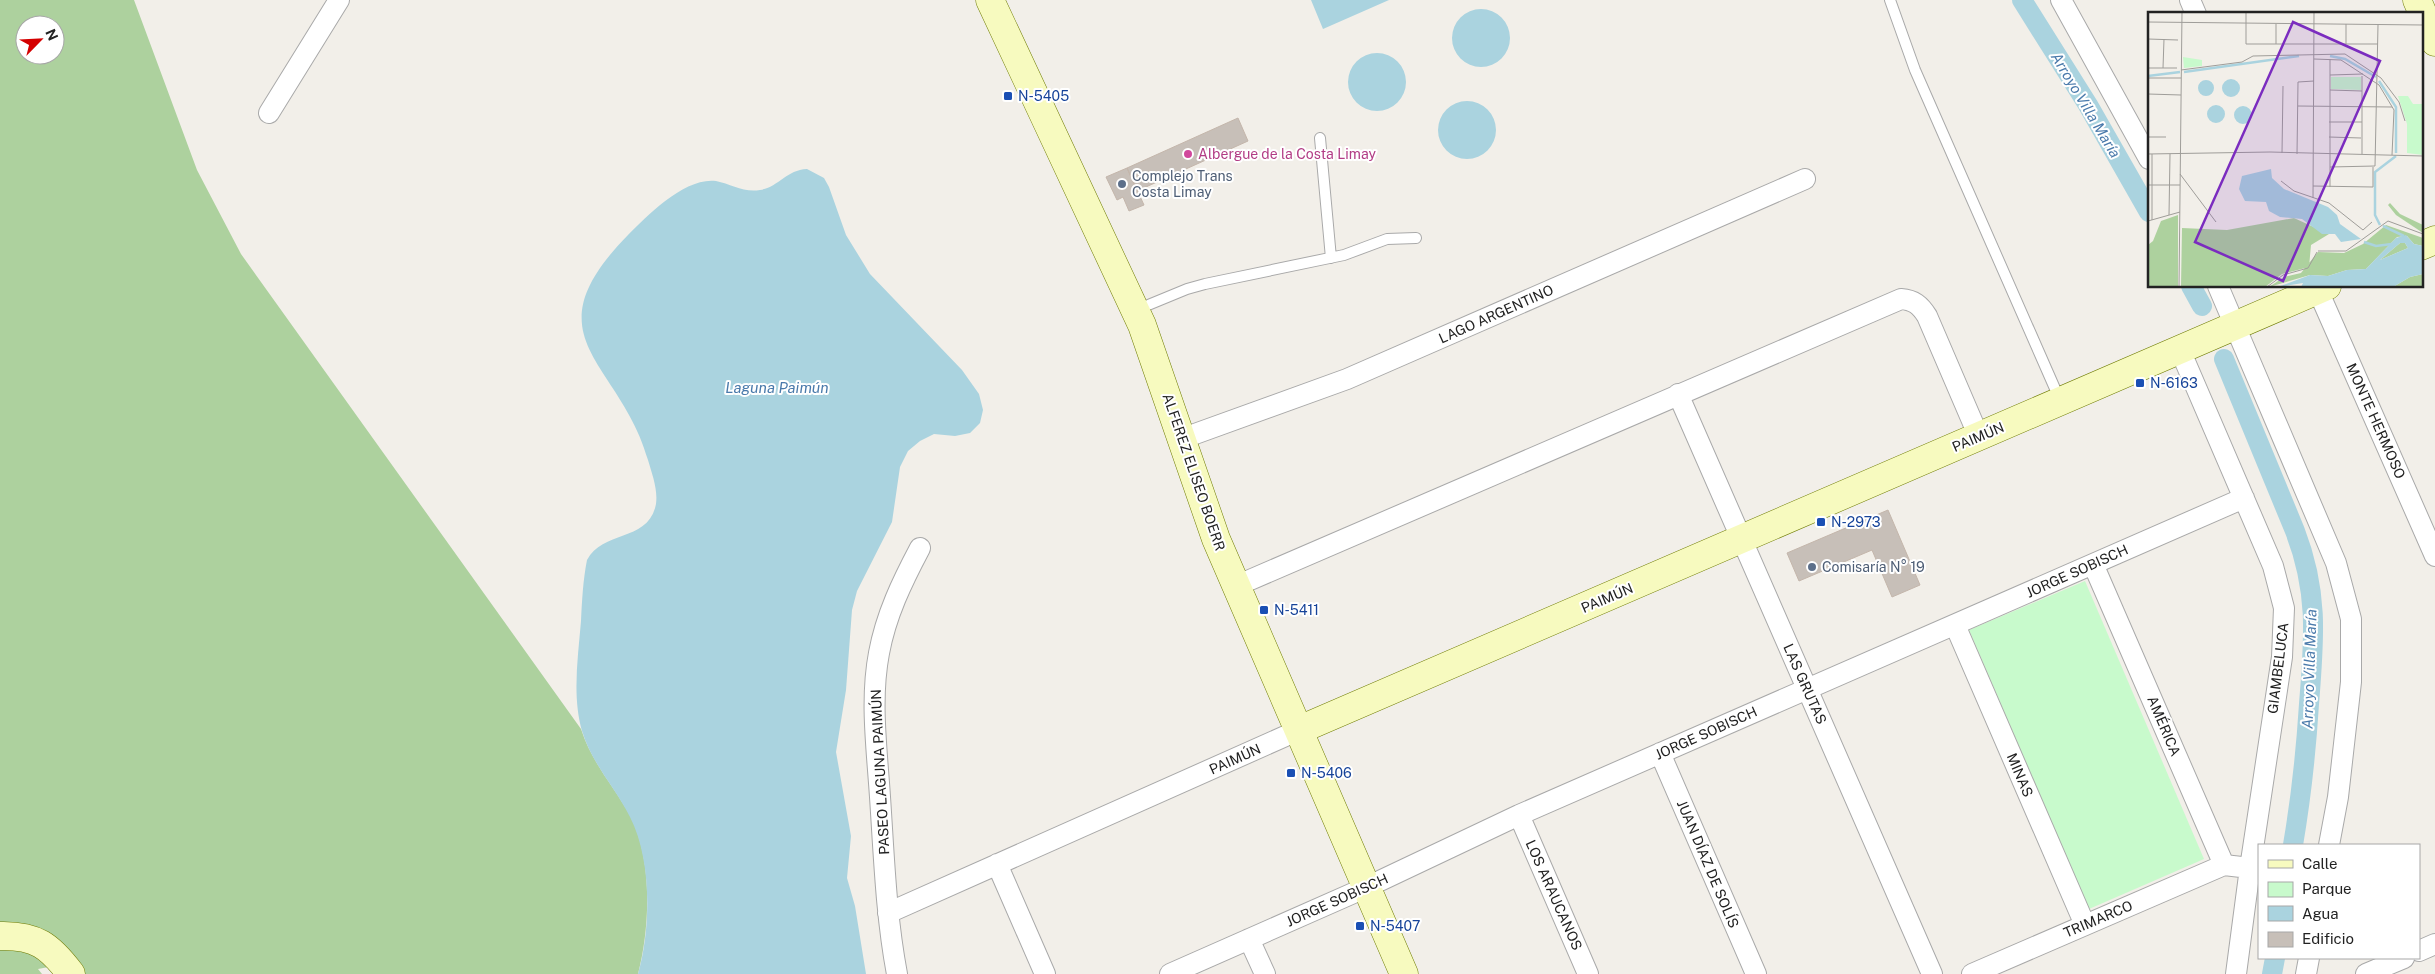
<svg xmlns="http://www.w3.org/2000/svg" width="2435" height="974" viewBox="0 0 2435 974" font-family="'Public Sans',sans-serif">
	<style>
		.forest { fill: #add19e; fill-rule: evenodd }
		.park { fill: #c8facc }
		.water { fill: #aad3df }
		.lines { fill: none; stroke-linecap: round; stroke-linejoin: round }
		.canal { stroke: #aad3df; stroke-width: 20 }
		.building { fill: #c7bfb8; stroke: #c4b6ab }
		.lane-casing { stroke: #a9a9a9; stroke-width: 12 }
		.street-casing { stroke: #a9a9a9; stroke-width: 22 }
		.secondary-casing { stroke: #707d05; stroke-width: 29 }
		.lane { stroke: #fff; stroke-width: 10 }
		.street { stroke: #fff; stroke-width: 20 }
		.secondary { stroke: #f7fabf; stroke-width: 28 }
		.transit-dot { fill: #1a4fb4; stroke: #fff; stroke-width: 2 }
		.hotel-dot { fill: #d1479c; stroke: #fff; stroke-width: 2 }
		.service-dot { fill: #5c6f8a; stroke: #fff; stroke-width: 2 }
		.labels { text-anchor: middle; dominant-baseline: central; stroke-width: 4; stroke-linejoin: round; paint-order: stroke }
		.transit-label { font-size: 14px; fill: #164399; stroke: #fff; text-anchor: start }
		.hotel-label { font-size: 14px; fill: #b23c85; stroke: #fff; text-anchor: start }
		.service-label { font-size: 14px; fill: #4e5e75; stroke: #fff; text-anchor: start }
		.street-label { font-size: 14px; fill: #222; stroke: #fff }
		.water-label { font-size: 15px; font-style: italic; fill: #4a7aab; stroke: #fff }
		.inset-river { fill: none; stroke: #aad3df; stroke-width: 2.5 }
		.inset-road { fill: none; stroke: #9f9d99; stroke-width: 1 }
		.view { fill: #7b2cbf; fill-opacity: 0.15; stroke: #7b2cbf; stroke-width: 2.5 }
		.inset-edge { fill: none; stroke: #222; stroke-width: 2.5 }
	</style>
	<rect width="100%" height="100%" fill="#f2efe9"/>
	<path class="forest" d="M 0,0 L 134,0 L 197,170 L 241,254 L 581,729 C 592,763 613,785 630,815 C 653,859 650,928 638,974 L 82,974 L 0,926 ZM 25,25 L 55,25 L 55,55 L 25,55 Z
		M 10,942 L 54,966 L 38,969 L 42,974 L 0,974 L 0,943 Z"/>
	<path class="park" d="M 2085,581 L 2204,859 L 2089,909 L 1969,630 Z"/>
	<path class="water" d="M 1311,0 L 1389,0 L 1323,29 Z
		M1452 38a29 29 0 1 1 58 0a29 29 0 1 1-58 0Z
		M1348 82a29 29 0 1 1 58 0a29 29 0 1 1-58 0Z
		M1438 130a29 29 0 1 1 58 0a29 29 0 1 1-58 0Z
		M 807,169 L 824,178 L 829,187 L 846,235 L 870,274 L 962,370 L 979,394 L 983,410 L 980,423 L 970,433 L 955,436 L 934,434 L 920,441 L 908,451 L 900,467 L 892,522 L 857,591 L 852,610 L 846,690 L 836,752 L 851,836 L 847,878 L 855,906 L 866,974 L 638,974 C 651,929 652,860 630,817 C 615,787 592,764 582,731 C 572,696 578,657 581,621 C 582,601 583,580 587,560 C 603,530 649,542 656,504 C 658,489 652,474 648,460 C 620,360 526,339 628,235 C 648,215 685,177 716,181 C 731,184 744,193 760,190 C 779,187 786,170 807,169 Z"/>
	<g class="lines">
		<path class="canal" d="M 2022,0 L 2088,105 L 2149,212
			M 2191,286 L 2202,306
			M 2224,359 L 2295,531 C 2319,593 2314,640 2309,704 C 2306,752 2301,798 2293,845
			M 2272,974 L 2275,958"/>
	</g>
	<path class="building" d="M 1238,118 L 1248,141 L 1137,191 L 1127,168 Z
		M 1127,168 L 1144,205 L 1129,211 L 1123,197 L 1117,200 L 1106,177 Z
		M 1888,510 L 1920,585 L 1892,597 L 1872,550 L 1799,581 L 1787,553 Z"/>
	<g class="lines">
		<defs>
			<path id="lane" d="M 1890,0 L 1915,70 L 2060,400
				M 1320,138 L 1331,258
				M 1136,310 L 1187,289 L 1205,284 L 1344,255 L 1387,239 L 1416,238"/>
			<path id="street" d="M 2061,0 L 2149,159
				M 2190,0 L 2196,14
				M 269,113 L 339,0
				M 2218,286 L 2336,563 L 2351,619 L 2351,682 L 2338,797 L 2329,845
				M 2316,286 L 2435,556
				M 2180,350 L 2273,566 L 2284,608 L 2282,657 L 2250,868 L 2236,974
				M 1678,394 L 1932,974
				M 1181,439 L 1347,379 L 1805,179
				M 2093,564 L 2224,865 L 2250,868
				M 1236,586 L 1901,299 C 1914,300 1920,305 1927,316 L 1979,437
				M 1955,625 L 2085,925
				M 1660,753 L 1756,974
				M 1519,815 L 1588,974
				M 997,864 L 1045,974
				M 888,913 L 1299,730
				M 1249,939 L 1265,974
				M 2419,951 L 2435,944
				M 897,974 C 886,916 884,856 880,797 C 877,750 870,700 879,653 C 886,615 902,582 920,548
				M 1170,974 L 1367,887 L 1519,815 L 2244,498
				M 1972,974 L 2224,865
				M 2306,974 L 2309,958
				M 2366,974 L 2404,958"/>
			<path id="secondary" d="M 990,0 L 1142,325 L 1216,539 L 1404,974
				M 2417,0 L 2435,42
				M 2421,246 L 2435,240
				M 1299,730 L 2327,286
				M 0,936 C 36,935 50,946 71,974"/>
		</defs>
		<use href="#lane" class="lane-casing"/>
		<use href="#street" class="street-casing"/>
		<use href="#secondary" class="secondary-casing"/>
		<use href="#lane" class="lane"/>
		<use href="#street" class="street"/>
		<use href="#secondary" class="secondary"/>
	</g>
	<g class="transit-dot">
		<rect x="1003" y="91" width="10" height="10" rx="2.5"/>
		<rect x="2135" y="378" width="10" height="10" rx="2.5"/>
		<rect x="1816" y="517" width="10" height="10" rx="2.5"/>
		<rect x="1259" y="605" width="10" height="10" rx="2.5"/>
		<rect x="1286" y="768" width="10" height="10" rx="2.5"/>
		<rect x="1355" y="921" width="10" height="10" rx="2.5"/>
	</g>
	<circle class="hotel-dot" cx="1188" cy="154" r="5"/>
	<g class="service-dot">
		<circle cx="1122" cy="184" r="5"/>
		<circle cx="1812" cy="567" r="5"/>
	</g>
	<g class="labels">
		<g class="transit-label">
			<text x="1018" y="96">N-5405</text>
			<text x="2150" y="383">N-6163</text>
			<text x="1831" y="522">N-2973</text>
			<text x="1274" y="610">N-5411</text>
			<text x="1301" y="773">N-5406</text>
			<text x="1370" y="926">N-5407</text>
		</g>
		<g class="hotel-label">
			<text x="1198" y="154">Albergue de la Costa Limay</text>
		</g>
		<g class="service-label">
			<text x="1132" y="176">Complejo Trans<tspan x="1132" dy="16">Costa Limay</tspan></text>
			<text x="1822" y="567">Comisaría N° 19</text>
		</g>
		<g class="street-label">
			<text transform="translate(1496 314) rotate(-24)">LAGO ARGENTINO</text>
			<text transform="translate(2376 421) rotate(66)">MONTE HERMOSO</text>
			<text transform="translate(1978 437) rotate(-23)">PAIMÚN</text>
			<text transform="translate(1194 472) rotate(71)">ALFEREZ ELISEO BOERR</text>
			<text transform="translate(2077 571) rotate(-24)">JORGE SOBISCH</text>
			<text transform="translate(1607 598) rotate(-23)">PAIMÚN</text>
			<text transform="translate(2278 668) rotate(-83)">GIAMBELUCA</text>
			<text transform="translate(1805 684) rotate(66)">LAS GRUTAS</text>
			<text transform="translate(2164 726) rotate(67)">AMÉRICA</text>
			<text transform="translate(1706 733) rotate(-24)">JORGE SOBISCH</text>
			<text transform="translate(1235 759) rotate(-24)">PAIMÚN</text>
			<text transform="translate(880 772) rotate(-93)">PASEO LAGUNA PAIMÚN</text>
			<text transform="translate(2020 775) rotate(67)">MINAS</text>
			<text transform="translate(1708 864) rotate(67)">JUAN DÍAZ DE SOLÍS</text>
			<text transform="translate(1554 895) rotate(66)">LOS ARAUCANOS</text>
			<text transform="translate(1337 900) rotate(-24)">JORGE SOBISCH</text>
			<text transform="translate(2098 919) rotate(-23)">TRIMARCO</text>
		</g>
		<g class="water-label">
			<text transform="translate(2086 105) rotate(59)">Arroyo Villa María</text>
			<text x="777" y="387">Laguna Paimún</text>
			<text transform="translate(2309 669) rotate(-88)">Arroyo Villa María</text>
		</g>
	</g>
	<g transform="translate(2148 12)">
		<rect width="275" height="275" fill="#f2efe9"/>
		<path d="M 242,191 L 252,202 L 275,213 L 275,221 L 248,203 L 240,193 ZM 30,203 L 30,275 L 0,275 L 0,233 L 5,229 L 13,209 ZM 146,206 L 181,222 L 163,233 L 161,255 L 134,262 L 117,275 L 33,275 L 34,216 L 79,218 ZM 238,213 L 275,226 L 275,234 L 266,232 L 259,224 L 249,225 L 218,257 L 199,258 L 180,264 L 162,263 L 121,275 L 136,265 L 153,261 L 170,240 L 196,241 L 215,232 ZM 252,231 L 257,231 L 260,236 L 232,248 ZM 275,262 L 275,275 L 245,275 L 262,265 Z" fill="#add19e"/>
		<path d="M 35,45 L 54,48 L 54,54 L 36,56 ZM 183,65 L 213,65 L 213,78 L 183,77 ZM 250,84 L 260,84 L 265,92 L 275,92 L 275,143 L 259,141 L 259,112 Z" fill="#c8facc"/>
		<path d="M74 76a9 9 0 1 1 18 0a9 9 0 1 1-18 0ZM50 76a8 8 0 1 1 16 0a8 8 0 1 1-16 0ZM59 102a9 9 0 1 1 18 0a9 9 0 1 1-18 0ZM86 103a9 9 0 1 1 18 0a9 9 0 1 1-18 0ZM 123,157 L 124,166 L 136,177 L 180,195 L 189,203 L 192,212 L 213,227 L 193,230 L 187,222 L 174,222 L 154,207 L 132,205 L 121,199 L 118,190 L 97,189 L 91,177 L 94,164 ZM 258,223 L 266,232 L 275,234 L 275,262 L 262,265 L 245,275 L 153,275 L 155,271 L 130,275 L 162,263 L 180,264 L 199,258 L 218,257 L 248,226 ZM 252,231 L 257,231 L 260,236 L 232,248 Z" fill="#aad3df" fill-rule="evenodd"/>
		<path class="inset-river" d="M 182,44 L 197,47 L 228,65M 36,60 L 151,44M 0,64 L 32,60M 231,69 L 248,95 L 248,141M 232,213 L 227,203 L 227,160 L 248,144M 235,214 L 256,224M 216,230 L 228,234 L 244,232"/>
		<path class="inset-road" d="M 98,0 L 98,32 L 230,32M 0,10 L 275,13M 0,27 L 30,28M 128,32 L 128,12M 198,32 L 198,12M 166,47 L 193,48 L 231,73 L 246,98 L 244,143M 0,56 L 29,56M 15,56 L 16,27M 33,58 L 94,50 L 105,44 L 197,42 L 233,66 L 251,90 L 257,109M 182,63 L 215,62M 0,66 L 33,66M 182,78 L 214,79M 0,82 L 33,83M 150,94 L 244,95M 181,110 L 214,110M 0,125 L 18,125M 181,125 L 213,126M 134,141 L 135,74M 0,142 L 122,140 L 275,144M 149,142 L 150,70 L 166,69M 214,142 L 214,64M 182,155 L 227,154 L 230,13M 32,162 L 68,210M 133,169 L 146,179 L 181,191 L 215,218 L 224,210M 0,173 L 32,173M 165,174 L 225,175 L 225,155M 182,175 L 182,47M 165,186 L 166,0M 21,203 L 22,142M 4,208 L 4,142M 0,209 L 32,200M 170,239 L 198,239 L 240,209 L 275,222M 31,275 L 34,0M 119,275 L 135,263 L 160,256 L 169,240"/>
		<path class="view" d="M 145,10 L 232,49 L 135,269 L 47,230 Z"/>
		<rect width="275" height="275" class="inset-edge"/>
	</g>
	<rect x="2258" y="844" width="162" height="115" fill="#ffffff" stroke="#a7a7a7"/>
	<rect x="2268" y="860" width="25" height="8" fill="#f7fabf" stroke="#a7a7a7"/>
	<text x="2302" y="869" font-size="15" fill="#222222">Calle</text>
	<rect x="2268" y="882" width="25" height="15" fill="#c8facc" stroke="#a7a7a7"/>
	<text x="2302" y="894" font-size="15" fill="#222222">Parque</text>
	<rect x="2268" y="906" width="25" height="15" fill="#aad3df" stroke="#a7a7a7"/>
	<text x="2302" y="919" font-size="15" fill="#222222">Agua</text>
	<rect x="2268" y="932" width="25" height="15" fill="#c7bfb8" stroke="#a7a7a7"/>
	<text x="2302" y="944" font-size="15" fill="#222222">Edificio</text>
	<g transform="translate(40 40) rotate(66)"><circle r="24" fill="#ffffff" stroke="#a7a7a7"/>
	<path d="M0-4L9 19L0 12L-9 19Z" fill="#d40000"/>
	<text y="-8" font-size="14" font-weight="bold" text-anchor="middle" fill="#222222">N</text>
	</g>
</svg>
